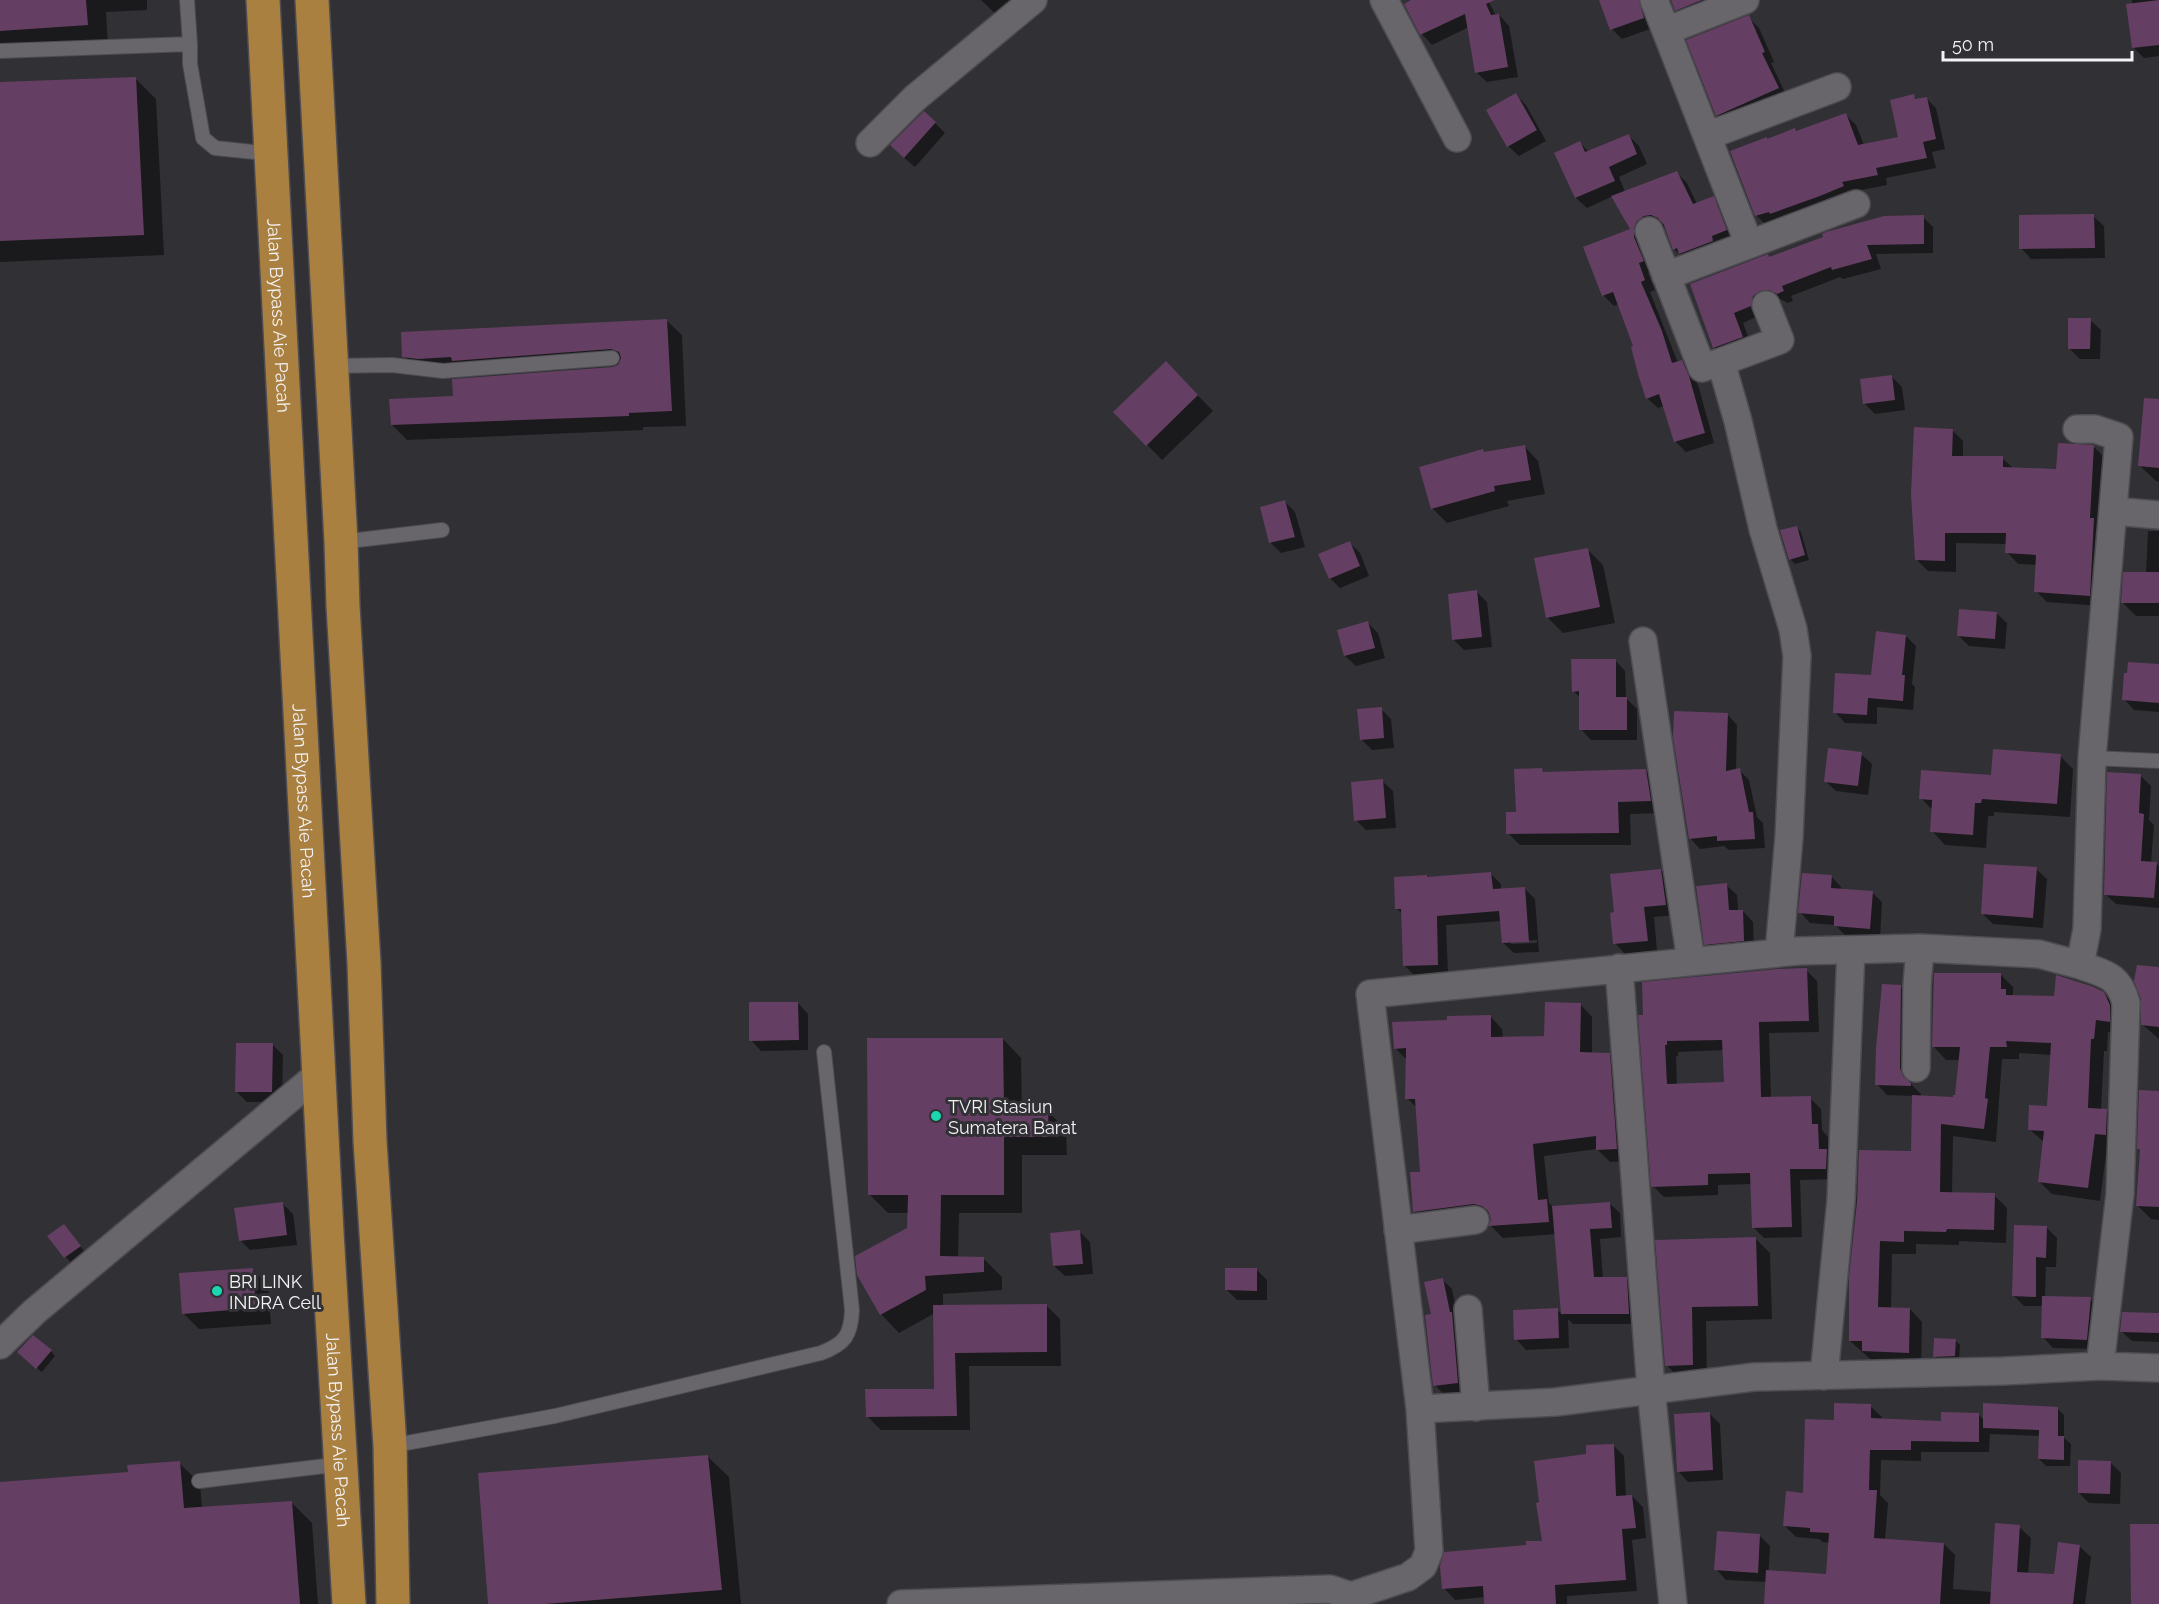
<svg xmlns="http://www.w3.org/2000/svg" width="2159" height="1604" viewBox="0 0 2159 1604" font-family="Raleway,sans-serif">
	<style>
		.shadow { fill: #0007; fill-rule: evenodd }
		.building { fill: #643f63; fill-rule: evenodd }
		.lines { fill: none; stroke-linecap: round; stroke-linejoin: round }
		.service-casing { stroke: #4d4c50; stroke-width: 16 }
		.minor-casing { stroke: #4d4c50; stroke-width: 30 }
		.trunk-casing { stroke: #4d4c50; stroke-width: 36 }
		.service { stroke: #68666b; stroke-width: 14 }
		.minor { stroke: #68666b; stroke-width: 27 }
		.trunk { stroke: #aa8040; stroke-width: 33 }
		.poi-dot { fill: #1cd5b1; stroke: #313034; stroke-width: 2 }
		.labels { text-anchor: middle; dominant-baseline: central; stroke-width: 6; stroke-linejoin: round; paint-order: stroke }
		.street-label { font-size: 18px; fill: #f3f2f5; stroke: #313034 }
		.poi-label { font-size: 18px; fill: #f3f2f5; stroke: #313034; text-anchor: start }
	</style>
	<rect width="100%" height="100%" fill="#313034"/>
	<path class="shadow" d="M 0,0 L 147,0 L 147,10 L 106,12 L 108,46 L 0,52 Z
		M 981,0 L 1027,0 L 1004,22 Z
		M 1414,0 L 1488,0 L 1496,16 L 1499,15 L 1509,26 L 1518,77 L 1487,82 L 1476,72 L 1469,27 L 1432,45 L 1422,34 L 1406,4 Z
		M 1601,0 L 1652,0 L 1653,28 L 1622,39 L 1612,29 Z
		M 1672,0 L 1737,0 L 1686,20 L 1676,10 Z
		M 2132,0 L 2159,0 L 2159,56 L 2144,58 L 2134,48 Z
		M 1748,17 L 1759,28 L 1774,62 L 1771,63 L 1788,99 L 1728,125 L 1717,115 Z
		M 135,78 L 156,99 L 164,255 L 0,262 L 0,84 Z
		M 1516,95 L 1526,105 L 1546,141 L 1519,156 L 1508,146 Z
		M 1913,96 L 1917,100 L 1926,98 L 1936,108 L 1945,149 L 1932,152 L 1936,168 L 1886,178 L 1887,185 L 1851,192 L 1766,225 L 1756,215 L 1768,141 L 1846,115 L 1856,125 L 1864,145 L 1900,138 Z
		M 935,123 L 945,133 L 915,167 L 902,156 Z
		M 1629,136 L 1639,146 L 1647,164 L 1619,177 L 1625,192 L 1677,173 L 1687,183 L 1697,204 L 1713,198 L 1724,208 L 1736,241 L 1685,259 L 1674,249 L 1666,227 L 1653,226 L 1653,271 L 1648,273 L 1655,290 L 1650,292 L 1678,363 L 1682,362 L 1692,372 L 1699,388 L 1714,443 L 1686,452 L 1676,442 L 1664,406 L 1658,408 L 1647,398 L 1635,347 L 1618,304 L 1614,306 L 1604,296 L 1585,248 L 1632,230 L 1613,196 L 1587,208 L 1576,198 L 1556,154 L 1580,143 L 1589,152 Z
		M 2093,216 L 2104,226 L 2105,258 L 2031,259 L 2021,248 Z
		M 1923,217 L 1933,227 L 1933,253 L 1876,254 L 1881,269 L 1843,279 L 1840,277 L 1791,296 L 1793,301 L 1788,303 L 1780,299 L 1770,300 L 1760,315 L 1743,323 L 1752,347 L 1724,357 L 1714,347 L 1692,285 L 1770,258 Z
		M 2090,320 L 2101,330 L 2100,359 L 2080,359 L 2069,348 Z
		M 667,321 L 682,335 L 686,426 L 643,427 L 643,430 L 407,440 L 392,425 L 455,398 L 613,368 L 623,363 L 468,375 L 419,371 L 404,356 Z
		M 1166,363 L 1213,411 L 1162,460 L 1115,412 Z
		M 1892,377 L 1902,387 L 1905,410 L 1875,414 L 1864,403 Z
		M 1952,430 L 1963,441 L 1963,458 L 2002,458 L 2014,469 L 2058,470 L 2094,447 L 2105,458 L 2101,606 L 2047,602 L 2036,591 L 2037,565 L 2018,564 L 2007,552 L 2007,544 L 1956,543 L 1956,572 L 1928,571 L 1917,560 Z
		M 2159,436 L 2159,482 L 2156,481 L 2140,466 Z
		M 1524,446 L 1538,461 L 1545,494 L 1507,501 L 1509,506 L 1447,523 L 1432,508 Z
		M 1285,502 L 1295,512 L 1305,547 L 1281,553 L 1271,543 L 1262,508 Z
		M 1796,527 L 1801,532 L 1809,560 L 1795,564 L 1790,559 Z
		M 2148,531 L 2159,531 L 2159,616 L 2136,616 L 2122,602 L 2146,574 Z
		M 1349,542 L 1360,553 L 1369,576 L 1340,588 L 1330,578 Z
		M 1587,549 L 1603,565 L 1615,623 L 1563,633 L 1547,617 Z
		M 1477,592 L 1487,602 L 1492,647 L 1464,650 L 1454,640 Z
		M 1996,613 L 2007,623 L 2005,649 L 1969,646 L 1959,636 Z
		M 1368,623 L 1378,633 L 1385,658 L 1356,666 L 1345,656 Z
		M 1906,636 L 1916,646 L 1912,684 L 1915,687 L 1913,710 L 1877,707 L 1877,724 L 1845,723 L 1835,712 L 1873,677 Z
		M 1615,660 L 1625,671 L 1626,698 L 1637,709 L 1637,740 L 1591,740 L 1581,729 L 1581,698 L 1573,691 Z
		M 2159,665 L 2159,712 L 2134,710 L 2124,699 Z
		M 1381,709 L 1391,719 L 1394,748 L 1372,750 L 1361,739 Z
		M 1727,714 L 1737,725 L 1736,770 L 1739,770 L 1749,780 L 1757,817 L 1763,823 L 1765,848 L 1729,850 L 1724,846 L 1700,849 L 1690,838 Z
		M 1861,754 L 1872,764 L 1868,795 L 1836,791 L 1825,781 Z
		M 2060,756 L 2073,769 L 2070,817 L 1994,812 L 1994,816 L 1988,816 L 1986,848 L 1945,845 L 1932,831 L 1933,811 L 1921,798 Z
		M 1542,770 L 1545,773 L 1646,770 L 1658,782 L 1662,813 L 1630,814 L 1631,845 L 1520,845 L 1508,833 Z
		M 2141,776 L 2151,786 L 2149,820 L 2154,825 L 2151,863 L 2156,863 L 2159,866 L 2159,908 L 2116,904 L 2105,894 Z
		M 1382,781 L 1393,791 L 1396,828 L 1366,830 L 1356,820 Z
		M 2036,869 L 2047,879 L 2043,928 L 1993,924 L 1983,914 Z
		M 1661,870 L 1671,881 L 1676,915 L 1654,917 L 1657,951 L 1625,954 L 1615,943 L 1615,914 Z
		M 1491,874 L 1501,884 L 1501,890 L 1525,889 L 1535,899 L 1539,952 L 1514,953 L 1503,943 L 1502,921 L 1446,925 L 1448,974 L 1414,975 L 1404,965 L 1403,914 L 1397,909 L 1428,879 ZM 1537,940 L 1537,943 L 1511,944 L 1511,941 Z
		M 1831,876 L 1841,887 L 1841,890 L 1872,892 L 1882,902 L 1880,939 L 1846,936 L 1835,925 L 1810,923 L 1800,912 Z
		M 1726,885 L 1737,895 L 1738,911 L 1743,911 L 1753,922 L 1754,950 L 1716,954 L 1706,944 Z
		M 2159,969 L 2159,1039 L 2143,1025 Z
		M 1806,970 L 1817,981 L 1819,1032 L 1769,1033 L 1771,1099 L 1810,1098 L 1821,1109 L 1822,1130 L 1828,1137 L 1829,1153 L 1838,1161 L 1837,1179 L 1800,1180 L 1802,1237 L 1764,1238 L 1753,1227 L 1752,1184 L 1718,1185 L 1718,1195 L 1664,1197 L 1653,1186 L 1640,1017 ZM 1724,1050 L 1726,1083 L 1677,1085 L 1676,1056 L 1678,1056 L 1678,1052 Z
		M 2000,974 L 2013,987 L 2013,996 L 2055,998 L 2103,993 L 2116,1007 L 2122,1034 L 2108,1032 L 2107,1051 L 2104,1051 L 2101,1110 L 2106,1111 L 2119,1124 L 2118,1147 L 2107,1146 L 2100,1201 L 2052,1194 L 2039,1181 L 2044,1142 L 2029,1129 L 2048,1108 L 2051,1055 L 2019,1053 L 2019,1059 L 2002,1059 L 1996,1142 L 1953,1136 L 1952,1193 L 1994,1195 L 2007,1208 L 2006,1243 L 1959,1241 L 1959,1245 L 1916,1244 L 1916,1254 L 1892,1254 L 1891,1309 L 1910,1309 L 1922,1322 L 1921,1365 L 1876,1364 L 1850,1341 L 1851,1278 L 1860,1151 L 1912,1153 L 1913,1096 L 1887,1095 L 1877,1084 L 1901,987 L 1911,997 L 1910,1079 L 1912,1085 L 1921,1094 L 1921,1097 L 1954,1098 L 1957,1097 L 1960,1060 L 1946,1060 L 1934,1047 Z
		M 798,1003 L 808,1014 L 808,1050 L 761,1051 L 751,1040 Z
		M 1580,1004 L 1592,1017 L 1592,1053 L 1609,1054 L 1621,1066 L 1629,1161 L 1610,1162 L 1597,1149 L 1544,1156 L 1549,1203 L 1553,1207 L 1609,1203 L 1620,1213 L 1621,1237 L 1600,1239 L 1603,1279 L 1626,1279 L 1636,1289 L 1639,1324 L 1573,1324 L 1568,1319 L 1569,1348 L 1526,1350 L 1516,1339 L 1557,1310 L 1563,1315 L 1556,1234 L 1503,1238 L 1491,1226 L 1492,1217 L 1427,1224 L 1414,1212 L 1421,1173 L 1417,1108 L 1407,1098 L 1407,1060 L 1395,1048 L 1449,1021 L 1490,1016 L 1502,1029 L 1503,1038 L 1546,1037 Z
		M 1003,1039 L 1021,1058 L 1022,1111 L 1047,1111 L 1066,1129 L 1067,1155 L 1022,1155 L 1022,1213 L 959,1213 L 958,1258 L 983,1258 L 1002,1277 L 1002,1290 L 943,1294 L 943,1306 L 1046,1305 L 1060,1319 L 1061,1366 L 969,1366 L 970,1430 L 881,1430 L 867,1416 L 936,1390 L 935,1313 L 899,1333 L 881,1314 L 908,1229 L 909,1213 L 888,1213 L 870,1195 Z
		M 273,1045 L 283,1055 L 282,1102 L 247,1102 L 237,1092 Z
		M 2159,1093 L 2159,1220 L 2151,1219 L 2137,1205 L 2141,1151 L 2139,1148 Z
		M 282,1203 L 293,1214 L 297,1245 L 250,1250 L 240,1240 Z
		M 2047,1228 L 2057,1238 L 2056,1267 L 2046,1267 L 2045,1297 L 2090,1299 L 2100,1309 L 2097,1349 L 2053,1348 L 2043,1337 L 2044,1306 L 2024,1306 L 2014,1296 Z
		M 68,1230 L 84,1251 L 70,1262 L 49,1236 Z
		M 1080,1232 L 1090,1242 L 1093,1274 L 1065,1276 L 1054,1266 Z
		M 1755,1238 L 1770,1253 L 1772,1319 L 1706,1321 L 1707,1379 L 1681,1379 L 1666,1365 L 1657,1241 Z
		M 252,1269 L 268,1285 L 271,1324 L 199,1329 L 183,1313 Z
		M 1256,1269 L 1267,1280 L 1267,1300 L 1237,1300 L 1227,1290 Z
		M 1443,1280 L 1452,1289 L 1458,1320 L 1467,1393 L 1444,1395 L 1435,1385 L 1432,1316 Z
		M 2159,1314 L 2159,1342 L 2132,1341 L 2121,1331 Z
		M 1955,1340 L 1960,1345 L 1959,1361 L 1940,1361 L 1935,1356 Z
		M 51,1351 L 55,1356 L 42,1372 L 23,1357 Z
		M 1870,1406 L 1882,1417 L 1881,1420 L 1942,1423 L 1979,1415 L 1984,1420 L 2057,1408 L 2064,1415 L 2064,1438 L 2071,1444 L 2070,1466 L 2046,1466 L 2039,1459 L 2040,1436 L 1990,1434 L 1989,1452 L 1921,1452 L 1921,1461 L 1881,1460 L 1880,1495 L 1888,1503 L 1885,1540 L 1944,1544 L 1955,1555 L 1953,1589 L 1992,1592 L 2019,1527 L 2031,1538 L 2028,1574 L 2055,1575 L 2079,1546 L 2091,1557 L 2085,1604 L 1834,1604 L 1830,1543 L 1823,1542 L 1819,1539 L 1796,1537 L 1785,1526 L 1805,1494 L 1835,1421 Z
		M 1710,1414 L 1720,1424 L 1723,1480 L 1688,1482 L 1678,1471 Z
		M 1613,1445 L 1624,1456 L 1626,1497 L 1632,1496 L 1643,1507 L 1646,1538 L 1632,1540 L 1637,1591 L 1567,1596 L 1567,1604 L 1485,1604 L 1485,1597 L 1455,1600 L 1444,1588 L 1527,1547 L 1544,1543 Z
		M 707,1456 L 729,1477 L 741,1604 L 490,1604 Z
		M 2110,1462 L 2121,1473 L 2120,1504 L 2089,1503 L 2079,1493 Z
		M 179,1463 L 200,1483 L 202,1508 L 291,1502 L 312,1523 L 318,1604 L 0,1604 L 0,1484 L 130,1474 Z
		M 1760,1536 L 1770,1546 L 1768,1582 L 1726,1580 L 1716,1569 Z"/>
	<path class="building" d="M 0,0 L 86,0 L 88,25 L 0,31 Z
		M 1411,0 L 1495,0 L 1486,4 L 1491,15 L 1499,14 L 1508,67 L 1475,73 L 1465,14 L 1420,35 L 1404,4 Z
		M 1599,0 L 1639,0 L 1644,18 L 1610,30 Z
		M 1671,0 L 1702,0 L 1675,11 Z
		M 2159,0 L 2159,45 L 2132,48 L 2126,4 Z
		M 1749,15 L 1765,52 L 1762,53 L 1779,88 L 1716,116 L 1686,40 Z
		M 136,77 L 144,235 L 0,241 L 0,82 Z
		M 1516,93 L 1537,130 L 1507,147 L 1486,110 Z
		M 1914,94 L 1915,99 L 1927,97 L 1936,139 L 1923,142 L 1927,158 L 1876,168 L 1878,175 L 1842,182 L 1844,186 L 1820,196 L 1770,214 L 1769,212 L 1755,216 L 1730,151 L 1767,137 L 1767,139 L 1795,128 L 1796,131 L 1846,113 L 1858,145 L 1898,137 L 1890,100 Z
		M 924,111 L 936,122 L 904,158 L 890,145 Z
		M 1629,134 L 1637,154 L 1609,167 L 1615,181 L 1575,198 L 1554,153 L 1580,141 L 1585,152 Z
		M 1677,171 L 1693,204 L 1714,196 L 1727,230 L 1712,236 L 1713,241 L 1679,254 L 1677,248 L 1673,250 L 1664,225 L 1658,218 L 1651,215 L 1644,216 L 1637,221 L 1634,228 L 1634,237 L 1644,261 L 1639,263 L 1645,280 L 1641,282 L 1662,331 L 1672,363 L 1682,360 L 1689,376 L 1705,433 L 1674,442 L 1659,394 L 1646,399 L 1638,374 L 1631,347 L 1633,346 L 1613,292 L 1602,296 L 1583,247 L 1630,229 L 1611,196 Z
		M 2094,214 L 2095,248 L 2019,249 L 2019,215 Z
		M 1924,215 L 1924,244 L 1867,245 L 1872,259 L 1832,270 L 1831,267 L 1782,286 L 1784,291 L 1777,294 L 1769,290 L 1760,291 L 1753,296 L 1751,306 L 1734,313 L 1743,337 L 1713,348 L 1690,284 L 1768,254 L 1769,257 L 1823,237 L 1822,234 L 1826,232 L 1884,216 Z
		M 2068,318 L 2091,318 L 2090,349 L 2068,349 Z
		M 667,319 L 672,411 L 629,413 L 629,416 L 391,425 L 389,399 L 453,396 L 452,379 L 613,367 L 618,365 L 621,358 L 619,352 L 611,349 L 452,361 L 451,357 L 418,359 L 402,357 L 401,332 Z
		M 1166,361 L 1198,395 L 1146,446 L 1113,412 Z
		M 1892,375 L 1895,400 L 1863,404 L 1860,379 Z
		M 2144,398 L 2159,399 L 2159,468 L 2138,466 Z
		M 1914,427 L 1953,429 L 1952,456 L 2003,456 L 2003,467 L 2056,469 L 2058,443 L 2094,445 L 2090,518 L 2094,518 L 2090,596 L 2034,592 L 2036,555 L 2005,553 L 2006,533 L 1945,533 L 1945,561 L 1915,560 L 1911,494 Z
		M 1525,445 L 1531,480 L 1494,486 L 1495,491 L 1431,509 L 1419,467 L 1483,449 L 1484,452 Z
		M 1285,500 L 1295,537 L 1269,543 L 1260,507 Z
		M 1797,526 L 1805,555 L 1789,560 L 1780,530 Z
		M 1350,541 L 1360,566 L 1329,579 L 1318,554 Z
		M 1588,548 L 1600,607 L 1546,618 L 1534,558 Z
		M 2123,572 L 2159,572 L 2159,603 L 2121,603 Z
		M 1477,590 L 1482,637 L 1452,640 L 1448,594 Z
		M 1959,609 L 1997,612 L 1995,639 L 1957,636 Z
		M 1368,621 L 1375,648 L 1344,656 L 1337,630 Z
		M 1876,631 L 1906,635 L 1902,675 L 1905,675 L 1903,701 L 1868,698 L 1867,715 L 1833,713 L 1835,673 L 1871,675 Z
		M 1571,659 L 1616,659 L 1616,697 L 1627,697 L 1627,730 L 1579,730 L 1579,691 L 1572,692 Z
		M 2128,662 L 2159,664 L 2159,703 L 2122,700 L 2124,673 L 2127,673 Z
		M 1382,707 L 1384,738 L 1360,740 L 1357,709 Z
		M 1674,711 L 1728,713 L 1726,771 L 1740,768 L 1749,812 L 1753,812 L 1755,839 L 1717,841 L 1717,836 L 1689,839 L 1673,737 Z
		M 1828,748 L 1862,752 L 1858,786 L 1824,782 Z
		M 1993,749 L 2061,754 L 2057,804 L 1982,799 L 1981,803 L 1975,803 L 1973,835 L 1930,832 L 1932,800 L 1919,799 L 1921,770 L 1991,775 Z
		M 1542,768 L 1543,772 L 1646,769 L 1651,801 L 1618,802 L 1619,833 L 1506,834 L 1506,812 L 1516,812 L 1514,769 Z
		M 2107,772 L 2141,774 L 2139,813 L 2144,814 L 2141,861 L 2157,862 L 2154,898 L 2104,895 Z
		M 1383,779 L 1386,818 L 1354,821 L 1351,782 Z
		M 1984,864 L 2037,867 L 2033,918 L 1981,914 Z
		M 1661,869 L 1666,905 L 1644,907 L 1648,941 L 1613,944 L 1610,913 L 1614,912 L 1610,874 Z
		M 1491,872 L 1493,889 L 1525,887 L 1529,942 L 1502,943 L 1499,911 L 1437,916 L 1438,965 L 1403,966 L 1401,909 L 1395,909 L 1394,877 L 1427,875 L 1427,877 Z
		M 1802,873 L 1832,875 L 1831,888 L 1873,891 L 1870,929 L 1834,926 L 1834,916 L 1798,913 Z
		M 1727,883 L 1729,910 L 1743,910 L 1744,941 L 1704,945 L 1696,886 Z
		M 2137,965 L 2159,967 L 2159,1027 L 2141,1025 L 2141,999 L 2134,981 Z
		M 1807,968 L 1809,1021 L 1759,1022 L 1761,1097 L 1811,1096 L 1812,1124 L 1818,1124 L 1819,1149 L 1827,1149 L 1826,1169 L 1790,1169 L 1792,1227 L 1752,1228 L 1750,1173 L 1708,1174 L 1708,1185 L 1651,1187 L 1638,1015 L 1643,1015 L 1642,982 L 1778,969 ZM 1722,1040 L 1724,1082 L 1667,1084 L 1665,1045 L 1667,1045 L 1667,1041 Z
		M 1934,973 L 2001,973 L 2001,989 L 2006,989 L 2006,995 L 2054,996 L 2056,975 L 2091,986 L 2104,992 L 2110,1005 L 2110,1022 L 2096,1020 L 2094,1039 L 2091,1039 L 2088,1108 L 2107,1109 L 2106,1135 L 2095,1134 L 2088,1188 L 2038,1182 L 2044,1131 L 2028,1130 L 2029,1105 L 2047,1106 L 2051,1043 L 2006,1041 L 2007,1047 L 1990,1047 L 1985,1098 L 1988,1099 L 1984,1129 L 1941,1124 L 1940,1192 L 1995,1193 L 1994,1230 L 1947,1229 L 1946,1232 L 1904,1231 L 1904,1242 L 1880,1241 L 1878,1307 L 1910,1308 L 1909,1353 L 1862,1351 L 1862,1341 L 1849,1341 L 1849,1278 L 1857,1201 L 1859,1150 L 1911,1151 L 1912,1095 L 1953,1097 L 1953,1095 L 1955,1095 L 1960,1047 L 1932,1047 Z
		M 1882,984 L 1901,985 L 1900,1068 L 1903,1076 L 1911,1083 L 1911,1086 L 1875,1085 L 1876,1048 Z
		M 749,1002 L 798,1002 L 799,1040 L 749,1041 Z
		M 1545,1002 L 1581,1003 L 1580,1052 L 1610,1053 L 1617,1149 L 1596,1150 L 1596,1136 L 1533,1144 L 1538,1200 L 1547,1199 L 1549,1222 L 1489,1226 L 1491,1219 L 1488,1211 L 1482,1206 L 1474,1204 L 1413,1212 L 1410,1172 L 1420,1172 L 1415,1099 L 1405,1099 L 1406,1048 L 1394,1049 L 1392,1022 L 1447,1020 L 1447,1016 L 1491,1015 L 1491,1037 L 1544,1036 Z
		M 867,1038 L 1003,1038 L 1004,1109 L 1048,1109 L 1049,1137 L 1004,1137 L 1004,1195 L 941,1195 L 940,1256 L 984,1257 L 984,1272 L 925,1276 L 926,1290 L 880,1315 L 857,1275 L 855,1256 L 907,1228 L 908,1195 L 868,1195 Z
		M 236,1043 L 273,1043 L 272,1092 L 235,1092 Z
		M 2139,1090 L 2159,1091 L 2159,1207 L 2136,1206 L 2140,1149 L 2137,1149 Z
		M 283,1202 L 287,1235 L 239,1241 L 234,1208 Z
		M 1610,1202 L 1612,1228 L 1590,1229 L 1594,1277 L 1627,1277 L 1629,1314 L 1561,1314 L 1552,1206 Z
		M 64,1224 L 81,1246 L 64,1258 L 47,1236 Z
		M 2014,1225 L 2047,1226 L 2046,1258 L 2036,1257 L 2036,1297 L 2012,1296 Z
		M 1080,1230 L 1083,1264 L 1053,1266 L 1050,1233 Z
		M 1756,1237 L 1758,1306 L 1692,1307 L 1693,1365 L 1665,1366 L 1655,1240 Z
		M 253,1268 L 256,1308 L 182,1314 L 179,1273 Z
		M 1225,1268 L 1257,1268 L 1257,1291 L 1225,1290 Z
		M 1443,1278 L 1450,1312 L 1452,1312 L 1458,1383 L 1433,1386 L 1425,1315 L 1431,1314 L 1424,1282 Z
		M 2042,1296 L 2091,1297 L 2087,1340 L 2041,1338 Z
		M 1047,1304 L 1047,1352 L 955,1353 L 957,1416 L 866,1417 L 865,1389 L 934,1389 L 933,1305 Z
		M 1558,1308 L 1559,1338 L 1514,1340 L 1513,1310 Z
		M 2122,1312 L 2159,1313 L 2159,1333 L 2120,1332 Z
		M 33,1335 L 52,1350 L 36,1369 L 17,1352 Z
		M 1934,1338 L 1956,1339 L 1955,1356 L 1933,1357 Z
		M 1834,1403 L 1871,1404 L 1871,1418 L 1941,1421 L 1941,1412 L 1979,1413 L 1979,1442 L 1911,1441 L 1911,1450 L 1870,1450 L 1869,1490 L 1877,1490 L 1874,1538 L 1944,1543 L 1940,1604 L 1764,1604 L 1766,1570 L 1826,1574 L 1829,1533 L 1810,1532 L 1810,1528 L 1783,1526 L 1786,1491 L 1803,1493 L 1805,1419 L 1834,1420 Z
		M 1983,1403 L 2058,1407 L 2058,1436 L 2064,1436 L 2064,1460 L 2038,1459 L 2039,1430 L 1983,1428 Z
		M 1710,1412 L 1713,1470 L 1677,1472 L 1674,1414 Z
		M 1614,1444 L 1616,1496 L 1632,1495 L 1636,1528 L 1622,1529 L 1626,1580 L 1555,1585 L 1556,1604 L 1484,1604 L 1483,1586 L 1442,1589 L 1440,1566 L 1444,1552 L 1526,1545 L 1526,1541 L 1542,1541 L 1536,1503 L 1539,1502 L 1534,1461 L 1586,1454 L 1586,1445 Z
		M 708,1455 L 722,1590 L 545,1604 L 488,1604 L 478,1473 Z
		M 2078,1460 L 2111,1461 L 2110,1494 L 2078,1493 Z
		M 180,1461 L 184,1508 L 292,1501 L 300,1604 L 0,1604 L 0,1482 L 128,1472 L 127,1465 Z
		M 1995,1523 L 2020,1525 L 2017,1572 L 2054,1574 L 2058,1542 L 2080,1545 L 2073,1604 L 1990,1604 Z
		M 2130,1524 L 2159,1524 L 2159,1604 L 2131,1604 Z
		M 1717,1531 L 1760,1534 L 1758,1573 L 1714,1570 Z"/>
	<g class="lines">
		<defs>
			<path id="service" d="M 187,0 L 190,44
				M 0,51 L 190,44 L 190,64 L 203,138 L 215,148 L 272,154
				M 330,366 L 392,365 L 443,371 L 612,358
				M 341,542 L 442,530
				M 2092,758 L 2159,761
				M 390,1446 L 555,1416 L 821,1353 C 845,1344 851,1335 852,1310 L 824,1052
				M 199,1481 L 342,1464"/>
			<path id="minor" d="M 1384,0 L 1457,138
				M 1654,0 L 1749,244
				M 1666,31 L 1745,0
				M 1707,136 L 1837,87
				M 870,143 L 915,98 L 1033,0
				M 1649,231 L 1702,368 L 1721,362 L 1738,421 L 1763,529 L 1793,629 L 1797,656 L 1789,837 L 1779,953
				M 1666,276 L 1856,204
				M 1721,362 L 1780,340 L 1766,305
				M 2113,511 L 2159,515
				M 1643,641 L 1691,961
				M 2080,965 C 2105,974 2119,975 2126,1003 L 2120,1194 L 2100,1366
				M 1619,968 L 1651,1389 L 1673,1604
				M 1916,1068 L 1917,986 L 1920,948
				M 1398,1230 L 1475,1220
				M 1468,1309 L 1476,1407
				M 0,1345 L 34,1312 L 320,1073
				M 1824,1376 L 1841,1200 L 1851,950
				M 1420,1409 L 1556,1402 L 1754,1377 L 2004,1371 L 2100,1366 L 2159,1368
				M 1351,1596 L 1408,1577 L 1423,1566 L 1429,1551 L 1420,1409 L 1370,994 L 1798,951 L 1920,948 L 2039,954 L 2080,965 L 2087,929 L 2092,758 L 2119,437 L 2095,429 L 2077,429
				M 901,1604 L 1330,1589 L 1351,1596 L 1356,1604"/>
			<g id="trunk">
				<path id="s1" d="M 263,0 L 327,1232 L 349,1604"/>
				<path d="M 312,0 L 341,542 L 343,606 L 364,963 L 370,1141 L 390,1446 L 393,1604"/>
			</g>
		</defs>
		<use href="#service" class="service-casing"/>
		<use href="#minor" class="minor-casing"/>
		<use href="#trunk" class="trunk-casing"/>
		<use href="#service" class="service"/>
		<use href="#minor" class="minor"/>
		<use href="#trunk" class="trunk"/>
	</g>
	<g class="poi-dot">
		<circle cx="936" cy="1116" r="6"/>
		<circle cx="217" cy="1291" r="6"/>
	</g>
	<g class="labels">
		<g class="street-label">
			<text stroke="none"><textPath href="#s1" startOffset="316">Jalan Bypass Aie Pacah</textPath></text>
			<text stroke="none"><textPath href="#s1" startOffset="802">Jalan Bypass Aie Pacah</textPath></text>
			<text stroke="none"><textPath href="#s1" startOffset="1432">Jalan Bypass Aie Pacah</textPath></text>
		</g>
		<g class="poi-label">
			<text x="948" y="1106">TVRI Stasiun<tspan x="948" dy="21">Sumatera Barat</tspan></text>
			<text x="229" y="1281">BRI LINK<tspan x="229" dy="21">INDRA Cell</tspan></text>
		</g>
	</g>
	<path d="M1943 51v9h189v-9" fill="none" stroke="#f3f2f5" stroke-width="3"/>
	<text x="1952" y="51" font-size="18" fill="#f3f2f5" stroke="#313034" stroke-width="4.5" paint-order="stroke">50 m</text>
</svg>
